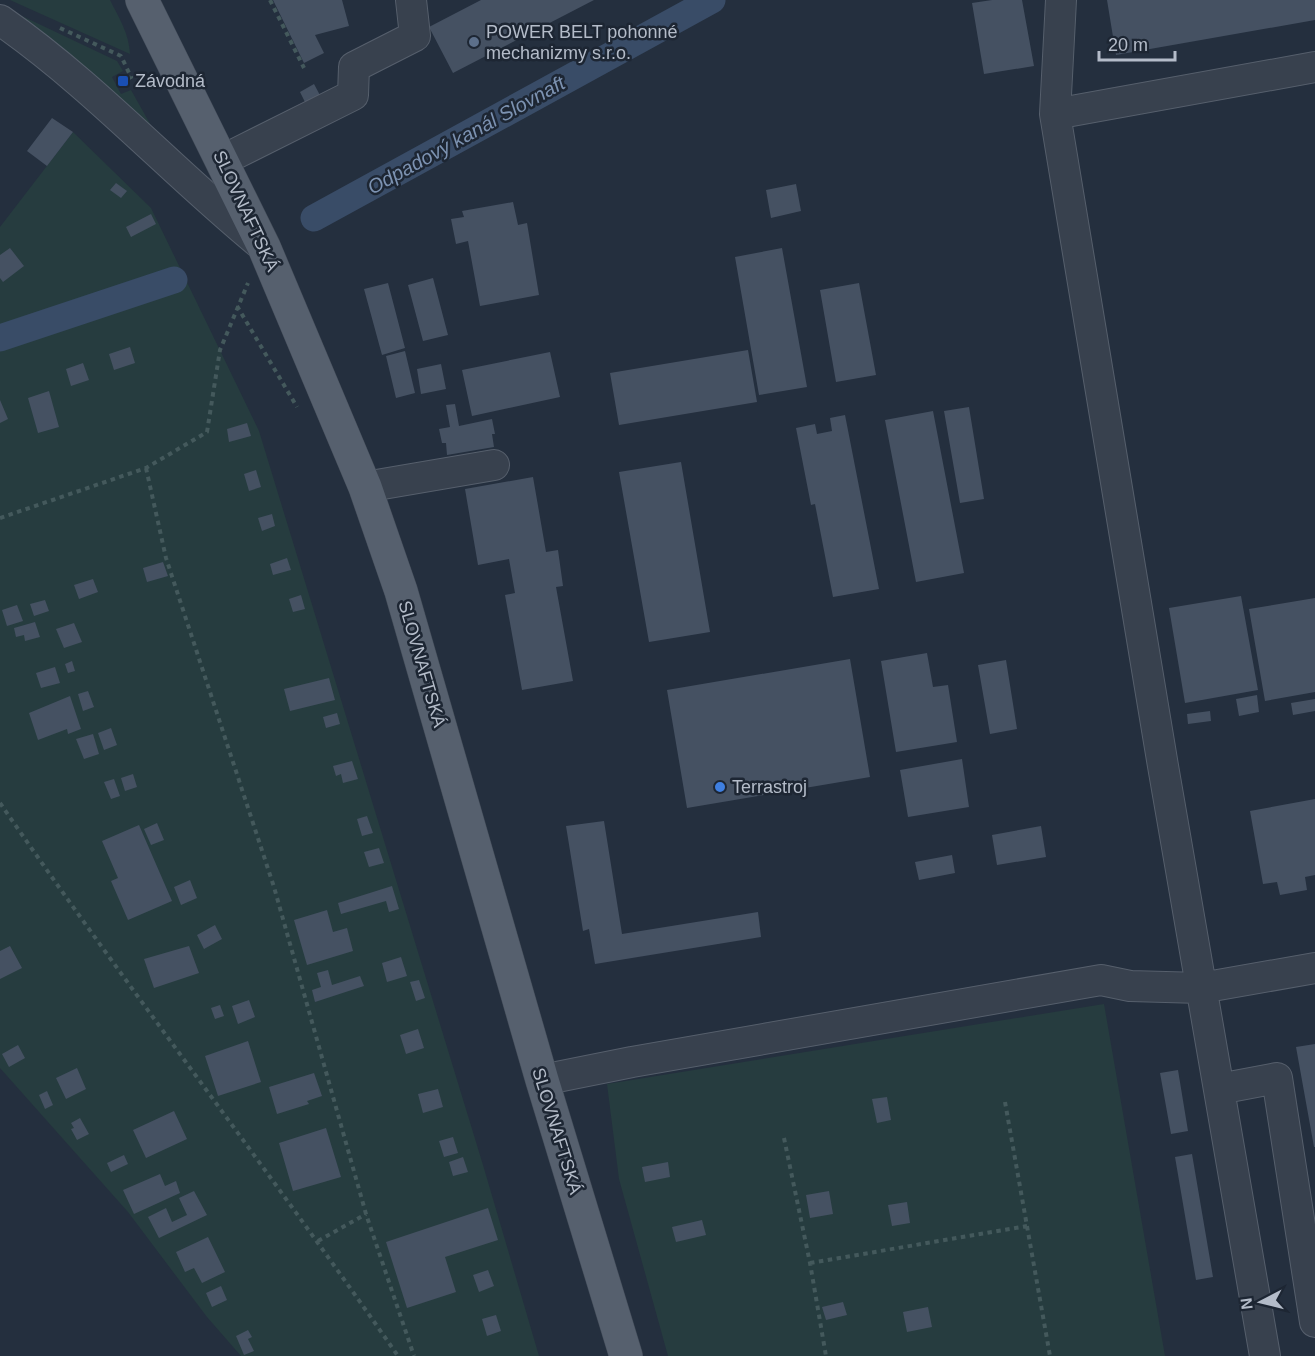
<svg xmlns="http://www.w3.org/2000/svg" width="1315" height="1356" viewBox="0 0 1315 1356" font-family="Helvetica,sans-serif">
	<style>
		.green { fill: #263c3f }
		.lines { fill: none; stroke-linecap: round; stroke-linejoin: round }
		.canal { stroke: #394c67; stroke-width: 27 }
		.building { fill: #455162 }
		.minor-casing { stroke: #565f6c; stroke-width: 32 }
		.major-casing { stroke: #414a57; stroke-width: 34 }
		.path { stroke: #44595c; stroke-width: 4; stroke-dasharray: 4.5 4.5; stroke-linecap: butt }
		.minor { stroke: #38414e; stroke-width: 30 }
		.major { stroke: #56606e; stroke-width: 33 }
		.service-dot { fill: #5c6f8a; stroke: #1d2633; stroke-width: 2 }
		.transit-dot { fill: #1a4fb4; stroke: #1d2633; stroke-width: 2 }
		.shop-dot { fill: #3f7fe0; stroke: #1d2633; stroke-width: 2 }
		.labels { text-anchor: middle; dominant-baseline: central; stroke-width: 5; stroke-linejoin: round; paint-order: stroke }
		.poi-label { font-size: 18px; fill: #b4bcc9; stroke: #1d2633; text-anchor: start }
		.street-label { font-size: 18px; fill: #b4bcc9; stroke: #1d2633 }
		.water-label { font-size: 20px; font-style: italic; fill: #7c92b1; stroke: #1d2633 }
	</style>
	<rect width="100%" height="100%" fill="#242f3e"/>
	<path class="green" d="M 10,0 L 110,0 C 119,18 129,33 130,54 Z
		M 3,7 L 117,61 L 123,71 L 112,77 L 121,94 L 131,90 L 158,138 Z
		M 73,132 L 151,208 L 259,431 L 483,1165 L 539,1356 L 241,1356 L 207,1317 L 128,1212 L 0,1068 L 0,227 Z
		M 1104,1004 L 1165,1356 L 668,1356 L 619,1179 L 607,1084 Z"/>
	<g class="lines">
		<path class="canal" d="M 314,218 L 712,0
			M 0,338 L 174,280"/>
	</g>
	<path class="building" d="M 273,0 L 342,0 L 349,26 L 315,35 L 324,53 L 304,63 Z
		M 481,0 L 594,0 L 453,73 L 429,27 Z
		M 992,0 L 1022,0 L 1034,66 L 984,74 L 972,3 Z
		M 1107,0 L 1315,0 L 1315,20 L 1116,55 Z
		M 314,84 L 322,99 L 307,106 L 300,92 Z
		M 52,118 L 73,132 L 47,166 L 27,151 Z
		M 116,183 L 127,191 L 121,198 L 110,190 Z
		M 796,184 L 801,211 L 771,218 L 766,190 Z
		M 513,202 L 518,225 L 527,223 L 539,295 L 480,306 L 468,241 L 456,244 L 451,219 L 464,217 L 462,211 Z
		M 151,214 L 156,224 L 131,237 L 126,227 Z
		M 10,248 L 24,266 L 3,282 L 0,278 L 0,255 Z
		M 782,248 L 807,387 L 759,395 L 735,257 Z
		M 433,278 L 448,335 L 423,341 L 408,285 Z
		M 388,283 L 405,348 L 382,355 L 364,289 Z
		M 859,283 L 876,375 L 836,382 L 820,290 Z
		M 130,347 L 135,363 L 114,370 L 109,354 Z
		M 748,350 L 757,402 L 619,425 L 610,373 Z
		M 405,351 L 415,393 L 396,398 L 386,356 Z
		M 550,352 L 560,397 L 472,416 L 462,370 Z
		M 83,363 L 89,380 L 71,386 L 66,369 Z
		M 441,364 L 446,389 L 421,394 L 417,369 Z
		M 49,391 L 59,427 L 38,433 L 28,398 Z
		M 0,400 L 8,419 L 0,423 Z
		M 455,404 L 459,426 L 492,419 L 495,434 L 492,434 L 494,447 L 447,455 L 446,443 L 442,443 L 439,429 L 450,427 L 446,405 Z
		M 969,407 L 984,499 L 960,503 L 944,411 Z
		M 933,411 L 964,573 L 916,582 L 885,420 Z
		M 845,415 L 879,589 L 833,597 L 815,504 L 811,505 L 796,428 L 815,424 L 817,434 L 832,431 L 830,418 Z
		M 247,423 L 251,436 L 229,442 L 227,429 Z
		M 681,462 L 710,632 L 649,642 L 619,472 Z
		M 256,470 L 261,487 L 249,491 L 244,474 Z
		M 533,477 L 546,552 L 558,550 L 563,586 L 556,587 L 573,681 L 522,690 L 505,595 L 515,593 L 509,559 L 478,565 L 465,489 Z
		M 272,514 L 275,526 L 262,531 L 258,518 Z
		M 287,558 L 291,570 L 273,575 L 270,564 Z
		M 163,562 L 168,576 L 147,582 L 143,568 Z
		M 93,579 L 98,592 L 79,599 L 74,585 Z
		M 301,595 L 305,609 L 293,612 L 289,599 Z
		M 1241,596 L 1258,690 L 1185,703 L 1169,608 Z
		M 1315,598 L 1315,692 L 1265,701 L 1249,609 Z
		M 45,600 L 49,611 L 34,616 L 30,604 Z
		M 17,605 L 23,621 L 7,626 L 2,610 Z
		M 35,622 L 40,637 L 25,641 L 24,635 L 16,637 L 14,628 Z
		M 74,623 L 82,642 L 64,648 L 56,629 Z
		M 927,653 L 933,687 L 948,685 L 957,742 L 896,752 L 881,661 Z
		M 850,659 L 870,777 L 687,808 L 667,690 Z
		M 1006,660 L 1017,729 L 990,734 L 978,665 Z
		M 72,661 L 75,671 L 68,673 L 65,664 Z
		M 55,667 L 60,683 L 41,688 L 36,673 Z
		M 329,678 L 335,700 L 290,711 L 284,689 Z
		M 88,691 L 94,707 L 83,711 L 78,694 Z
		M 1257,695 L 1259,712 L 1239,716 L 1236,699 Z
		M 70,696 L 81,729 L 68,734 L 67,729 L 38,740 L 29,713 Z
		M 1315,699 L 1315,711 L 1293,715 L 1291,703 Z
		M 1210,711 L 1211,721 L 1188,724 L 1187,714 Z
		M 337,713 L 340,724 L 326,728 L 323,717 Z
		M 111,728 L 117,745 L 104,750 L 98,733 Z
		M 93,734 L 99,754 L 84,759 L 76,739 Z
		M 962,759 L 969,807 L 908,817 L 900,770 Z
		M 352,761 L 358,779 L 343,783 L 341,774 L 336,776 L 333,766 Z
		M 133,774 L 137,787 L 125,791 L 121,778 Z
		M 114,779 L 120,796 L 111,799 L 104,782 Z
		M 1315,799 L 1315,875 L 1305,877 L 1307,890 L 1280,895 L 1277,882 L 1263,884 L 1250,811 Z
		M 367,816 L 373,833 L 362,836 L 357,819 Z
		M 604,821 L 622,934 L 758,912 L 761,937 L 595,964 L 589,929 L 583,931 L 566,826 Z
		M 157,823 L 164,840 L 151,845 L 144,829 Z
		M 139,825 L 172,901 L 128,920 L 111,881 L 118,878 L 102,841 Z
		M 1041,826 L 1046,857 L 997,865 L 992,835 Z
		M 379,848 L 384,863 L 369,867 L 364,852 Z
		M 952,855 L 955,873 L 919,880 L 915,862 Z
		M 190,880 L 197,898 L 181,905 L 174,887 Z
		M 392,886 L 399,909 L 389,912 L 386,901 L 341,914 L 338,903 Z
		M 327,910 L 333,932 L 347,928 L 353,951 L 307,965 L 294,920 Z
		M 215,925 L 222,939 L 204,949 L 197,935 Z
		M 10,946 L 22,968 L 0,979 L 0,951 Z
		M 189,946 L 199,973 L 154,988 L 144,959 Z
		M 401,957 L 407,976 L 387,982 L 382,963 Z
		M 328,970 L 332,985 L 360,976 L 364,986 L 315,1002 L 312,990 L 321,987 L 317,973 Z
		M 419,980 L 425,998 L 416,1001 L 410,982 Z
		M 249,1000 L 255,1017 L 238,1024 L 232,1006 Z
		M 220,1005 L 224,1016 L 215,1019 L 211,1008 Z
		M 418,1029 L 424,1048 L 406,1054 L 400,1035 Z
		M 248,1041 L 261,1082 L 218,1096 L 205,1056 Z
		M 1315,1044 L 1315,1147 L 1314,1147 L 1296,1047 Z
		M 18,1045 L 25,1058 L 9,1067 L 2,1054 Z
		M 77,1068 L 86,1089 L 66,1099 L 56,1078 Z
		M 1178,1070 L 1188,1131 L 1171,1134 L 1160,1073 Z
		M 314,1073 L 322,1096 L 307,1101 L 309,1104 L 277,1114 L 269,1087 Z
		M 438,1089 L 443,1107 L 423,1113 L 418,1094 Z
		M 47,1091 L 53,1105 L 45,1109 L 39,1095 Z
		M 887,1097 L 891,1120 L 877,1123 L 872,1099 Z
		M 174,1111 L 187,1139 L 146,1158 L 133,1130 Z
		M 80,1118 L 89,1134 L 77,1140 L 71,1129 L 74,1128 L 71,1123 Z
		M 326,1128 L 341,1177 L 293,1191 L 279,1143 Z
		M 453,1137 L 458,1153 L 444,1157 L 439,1141 Z
		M 1192,1154 L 1213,1277 L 1196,1280 L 1175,1157 Z
		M 124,1155 L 128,1164 L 111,1172 L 107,1163 Z
		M 463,1157 L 468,1172 L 453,1176 L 449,1162 Z
		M 668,1162 L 670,1177 L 645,1182 L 642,1167 Z
		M 160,1174 L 165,1186 L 176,1181 L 180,1193 L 134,1214 L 123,1190 Z
		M 194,1191 L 207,1215 L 159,1238 L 148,1217 L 166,1208 L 172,1222 L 187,1215 L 179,1198 Z
		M 829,1191 L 833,1214 L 810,1218 L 806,1195 Z
		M 907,1202 L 910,1223 L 892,1226 L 888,1205 Z
		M 488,1208 L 498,1240 L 445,1257 L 456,1292 L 407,1308 L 386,1242 Z
		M 702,1220 L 706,1235 L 676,1242 L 672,1227 Z
		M 208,1237 L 225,1272 L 202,1283 L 194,1268 L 185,1272 L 176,1252 Z
		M 488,1270 L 494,1286 L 479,1292 L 473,1275 Z
		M 221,1286 L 227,1300 L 212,1307 L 206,1293 Z
		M 843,1302 L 847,1315 L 826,1320 L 822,1307 Z
		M 928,1307 L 932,1327 L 907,1332 L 903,1312 Z
		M 496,1315 L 501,1331 L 487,1336 L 482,1319 Z
		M 248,1330 L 252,1337 L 248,1339 L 254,1351 L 244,1355 L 236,1336 Z"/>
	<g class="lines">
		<defs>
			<path id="minor" d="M 1061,0 L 1055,114 L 1163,766 L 1265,1356
				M 0,20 C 95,86 174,174 264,247
				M 1055,114 L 1315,67
				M 223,160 L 353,95 L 354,67 L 415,36 L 411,0
				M 365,487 L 494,465
				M 542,1080 L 632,1062 L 1101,980 L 1130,986 L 1201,988 L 1315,968
				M 1219,1089 L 1277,1078 L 1315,1322"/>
			<path id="major" d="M 142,0 L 264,247 L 365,487 L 401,591 L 542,1080 L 626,1356"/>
		</defs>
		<use href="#minor" class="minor-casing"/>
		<use href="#major" class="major-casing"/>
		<path class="path" d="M 270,0 L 304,68
			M 60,28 L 121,56 L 131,77 L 123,81
			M 237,306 L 297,407
			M 146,468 L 166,558 L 274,887 L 366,1214 L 414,1356
			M 0,518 L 146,468 L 207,432 L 220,350 L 248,283
			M 0,803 C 129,990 268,1169 398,1356
			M 1005,1102 L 1050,1356
			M 784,1138 L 810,1263 L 826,1356
			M 318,1241 L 366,1214
			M 810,1263 L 1027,1226"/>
		<use href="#minor" class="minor"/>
		<use href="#major" class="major"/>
	</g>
	<circle class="service-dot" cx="474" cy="42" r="6"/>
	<rect class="transit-dot" x="117" y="75" width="12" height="12" rx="3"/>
	<circle class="shop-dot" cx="720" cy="787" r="6"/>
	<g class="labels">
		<g class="poi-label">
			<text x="486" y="32">POWER BELT pohonné<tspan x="486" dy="21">mechanizmy s.r.o.</tspan></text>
			<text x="135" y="81">Závodná</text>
			<text x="732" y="787">Terrastroj</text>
		</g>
		<g class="street-label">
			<text transform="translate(246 211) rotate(65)">SLOVNAFTSKÁ</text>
			<text transform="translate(422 664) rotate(74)">SLOVNAFTSKÁ</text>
			<text transform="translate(557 1131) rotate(73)">SLOVNAFTSKÁ</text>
		</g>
		<g class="water-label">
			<text transform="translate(466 135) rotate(-29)">Odpadový kanál Slovnaft</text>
		</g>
	</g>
	<g transform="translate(1261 1302) rotate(263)" stroke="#1d2633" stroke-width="4.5" paint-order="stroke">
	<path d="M0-4.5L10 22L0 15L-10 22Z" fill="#b4bcc9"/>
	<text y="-9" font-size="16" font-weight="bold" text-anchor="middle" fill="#b4bcc9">N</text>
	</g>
	<path d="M1099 51v9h76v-9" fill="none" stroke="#b4bcc9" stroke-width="3"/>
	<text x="1108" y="51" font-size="18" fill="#b4bcc9" stroke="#1d2633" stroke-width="4.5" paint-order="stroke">20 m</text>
</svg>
